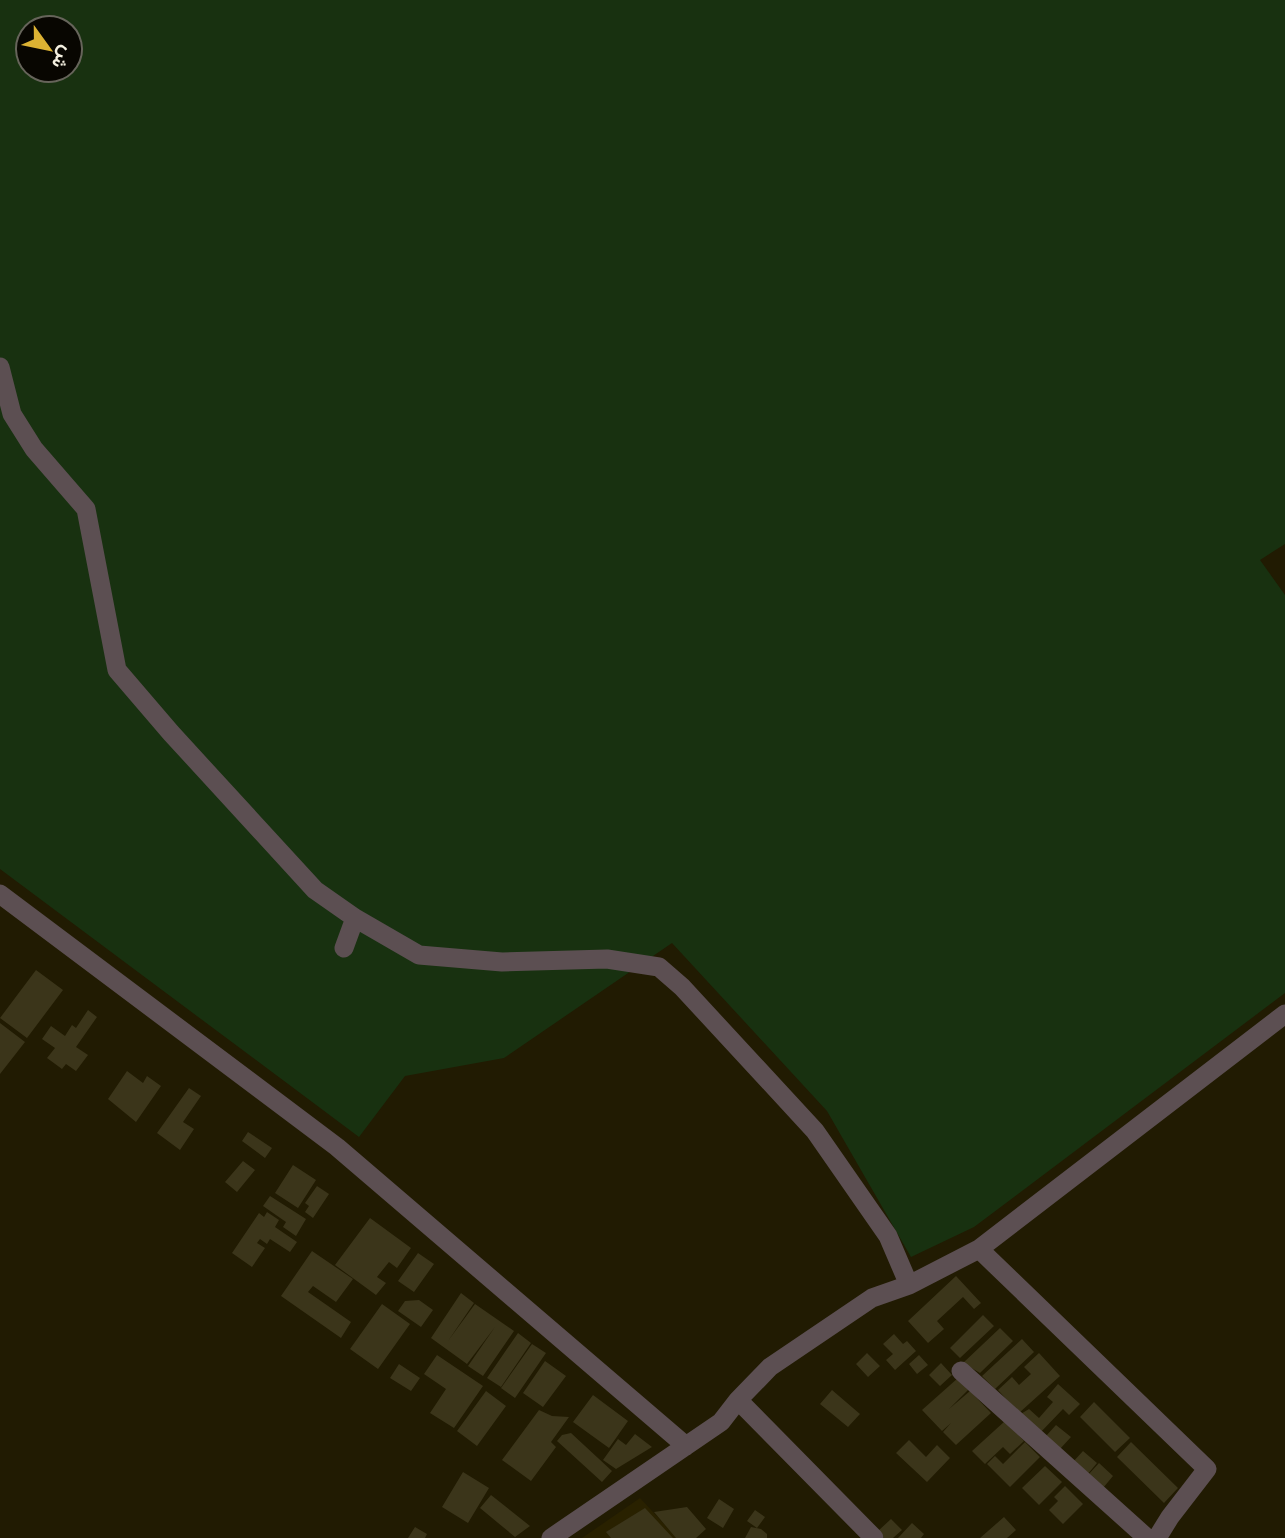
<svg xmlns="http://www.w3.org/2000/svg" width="1285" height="1538" viewBox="0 0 1285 1538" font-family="Signika,Vazirmatn,sans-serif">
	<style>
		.built { fill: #292100 }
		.green { fill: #183110; fill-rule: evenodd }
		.building { fill: #3b351a }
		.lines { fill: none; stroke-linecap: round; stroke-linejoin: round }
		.street { stroke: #5c4f52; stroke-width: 19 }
	</style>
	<rect width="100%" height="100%" fill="#211b02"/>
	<path class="built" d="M 640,1498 L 677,1538 L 582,1538 Z"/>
	<path class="green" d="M 0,0 L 1285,0 L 1285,544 L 1260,560 L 1285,595 L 1285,993 L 974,1227 L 911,1257 L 827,1111 L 672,943 L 504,1058 L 405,1076 L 359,1137 L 0,869 ZM 28,28 L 70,28 L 70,70 L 28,70 Z"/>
	<path class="building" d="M 36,970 L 63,990 L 27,1038 L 0,1018 Z
		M 88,1010 L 97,1017 L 76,1047 L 88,1055 L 76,1071 L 66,1064 L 62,1069 L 47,1058 L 55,1048 L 42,1039 L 51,1026 L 65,1036 L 72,1025 L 76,1028 Z
		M 0,1023 L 25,1042 L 0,1074 Z
		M 127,1071 L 143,1083 L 147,1076 L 161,1086 L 136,1122 L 108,1099 Z
		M 189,1088 L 201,1096 L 183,1122 L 194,1129 L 180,1150 L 157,1133 Z
		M 248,1132 L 272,1148 L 265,1158 L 242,1141 Z
		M 243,1161 L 255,1170 L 237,1192 L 225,1182 Z
		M 293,1165 L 316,1180 L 298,1208 L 275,1193 Z
		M 317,1186 L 329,1194 L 313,1218 L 305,1212 L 309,1206 L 305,1203 Z
		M 270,1196 L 306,1219 L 296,1236 L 283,1227 L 286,1222 L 263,1206 Z
		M 267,1212 L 279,1220 L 275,1227 L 297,1242 L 290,1252 L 270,1239 L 267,1244 L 260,1239 L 257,1243 L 265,1248 L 252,1267 L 232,1253 L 259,1213 L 264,1217 Z
		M 370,1218 L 411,1248 L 397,1268 L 389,1262 L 377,1277 L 386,1283 L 376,1295 L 335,1265 Z
		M 312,1251 L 353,1279 L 336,1302 L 313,1286 L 308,1292 L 351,1322 L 341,1338 L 281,1296 Z
		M 418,1253 L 434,1264 L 414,1292 L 398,1281 Z
		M 956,1276 L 981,1303 L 974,1309 L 963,1297 L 937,1321 L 944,1329 L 928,1343 L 908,1321 Z
		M 461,1293 L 474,1303 L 448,1341 L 475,1304 L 514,1331 L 483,1376 L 468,1366 L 495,1327 L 467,1364 L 431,1338 Z
		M 419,1300 L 433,1310 L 421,1327 L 398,1311 L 405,1301 Z
		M 382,1304 L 410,1324 L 378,1369 L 350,1349 Z
		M 983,1315 L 994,1326 L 960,1358 L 950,1348 Z
		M 1000,1328 L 1013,1341 L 980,1373 L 963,1363 Z
		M 518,1333 L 531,1343 L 501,1387 L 487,1378 Z
		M 894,1334 L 903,1344 L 907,1341 L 916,1351 L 895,1370 L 886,1360 L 893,1354 L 883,1344 Z
		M 1022,1339 L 1034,1352 L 995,1389 L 982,1376 Z
		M 532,1344 L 546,1353 L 515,1398 L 501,1388 Z
		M 867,1353 L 880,1366 L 868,1377 L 856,1364 Z
		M 1039,1353 L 1060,1376 L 1019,1413 L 998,1390 L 1012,1377 L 1019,1385 L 1031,1374 L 1024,1367 Z
		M 437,1355 L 483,1386 L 454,1428 L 430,1413 L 446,1389 L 424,1374 Z
		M 919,1355 L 928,1365 L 917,1374 L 909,1364 Z
		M 545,1361 L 566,1376 L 543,1407 L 523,1393 Z
		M 941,1363 L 952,1375 L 940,1386 L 929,1375 Z
		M 399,1364 L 420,1378 L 411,1391 L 390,1378 Z
		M 958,1378 L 968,1390 L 949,1409 L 970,1391 L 991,1413 L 956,1445 L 943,1432 L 951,1423 L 942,1431 L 922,1410 Z
		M 1058,1384 L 1080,1404 L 1069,1415 L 1063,1409 L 1039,1434 L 1019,1415 L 1029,1409 L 1039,1418 L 1053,1402 L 1047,1397 Z
		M 832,1390 L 860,1414 L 848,1427 L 820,1404 Z
		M 486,1391 L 506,1406 L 477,1446 L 457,1431 Z
		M 593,1395 L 628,1421 L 609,1448 L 573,1422 Z
		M 1094,1402 L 1130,1438 L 1115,1452 L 1080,1417 Z
		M 539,1410 L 552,1416 L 569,1417 L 551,1442 L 556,1447 L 531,1481 L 502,1460 Z
		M 1005,1421 L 1024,1441 L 1010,1454 L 1003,1447 L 985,1464 L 972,1451 Z
		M 1056,1425 L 1071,1437 L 1060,1449 L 1046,1436 Z
		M 571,1433 L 612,1471 L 602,1482 L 557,1441 L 562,1435 Z
		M 635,1434 L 652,1447 L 616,1469 L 603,1460 L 618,1439 L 626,1445 Z
		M 909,1440 L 926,1457 L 937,1445 L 950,1458 L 927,1482 L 896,1453 Z
		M 1025,1442 L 1040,1457 L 1010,1487 L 987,1464 L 995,1456 L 1003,1464 Z
		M 1131,1442 L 1178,1488 L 1164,1503 L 1117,1457 Z
		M 1083,1451 L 1097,1463 L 1087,1475 L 1072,1463 Z
		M 1099,1463 L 1113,1476 L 1103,1488 L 1088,1475 Z
		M 1045,1466 L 1062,1482 L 1039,1505 L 1022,1488 Z
		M 463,1472 L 489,1488 L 468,1523 L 442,1507 Z
		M 1065,1486 L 1083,1504 L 1063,1524 L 1049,1510 L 1058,1501 L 1054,1497 Z
		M 491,1495 L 530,1526 L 515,1537 L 480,1508 Z
		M 719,1499 L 734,1509 L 723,1528 L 707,1518 Z
		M 687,1507 L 706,1529 L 696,1538 L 676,1538 L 654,1512 Z
		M 645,1508 L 673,1538 L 611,1538 L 606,1532 Z
		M 755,1510 L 765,1517 L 757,1528 L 747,1521 Z
		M 1004,1517 L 1016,1530 L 1007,1538 L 980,1538 Z
		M 891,1519 L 902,1530 L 893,1538 L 884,1538 L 878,1531 Z
		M 912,1523 L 924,1534 L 921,1538 L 898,1538 Z
		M 415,1527 L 427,1534 L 425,1538 L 408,1538 Z
		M 751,1527 L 761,1529 L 767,1534 L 767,1538 L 745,1538 Z"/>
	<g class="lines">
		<path class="street" d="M 0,367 L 12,414 L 34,449 L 86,509 L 117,670 L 171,733 L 315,890 L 355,918 L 344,948
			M 0,894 L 337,1147 L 686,1446
			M 355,918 L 419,955 L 502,962 L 607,959 L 659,967 L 682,987 L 815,1131 L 888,1236 L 909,1285
			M 979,1249 L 1207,1469 L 1170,1517 L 1157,1538
			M 961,1371 L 1147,1538
			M 738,1400 L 874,1538
			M 551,1538 L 721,1422 L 738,1400 L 770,1367 L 872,1298 L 909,1285 L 979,1249 L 1285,1014"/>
	</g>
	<g transform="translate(49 49) rotate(123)"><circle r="33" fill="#080601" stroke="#66645a" stroke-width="2"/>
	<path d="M0-5L12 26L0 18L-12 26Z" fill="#dcb233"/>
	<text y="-10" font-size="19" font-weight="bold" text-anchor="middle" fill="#f4f0e0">ش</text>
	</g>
</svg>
